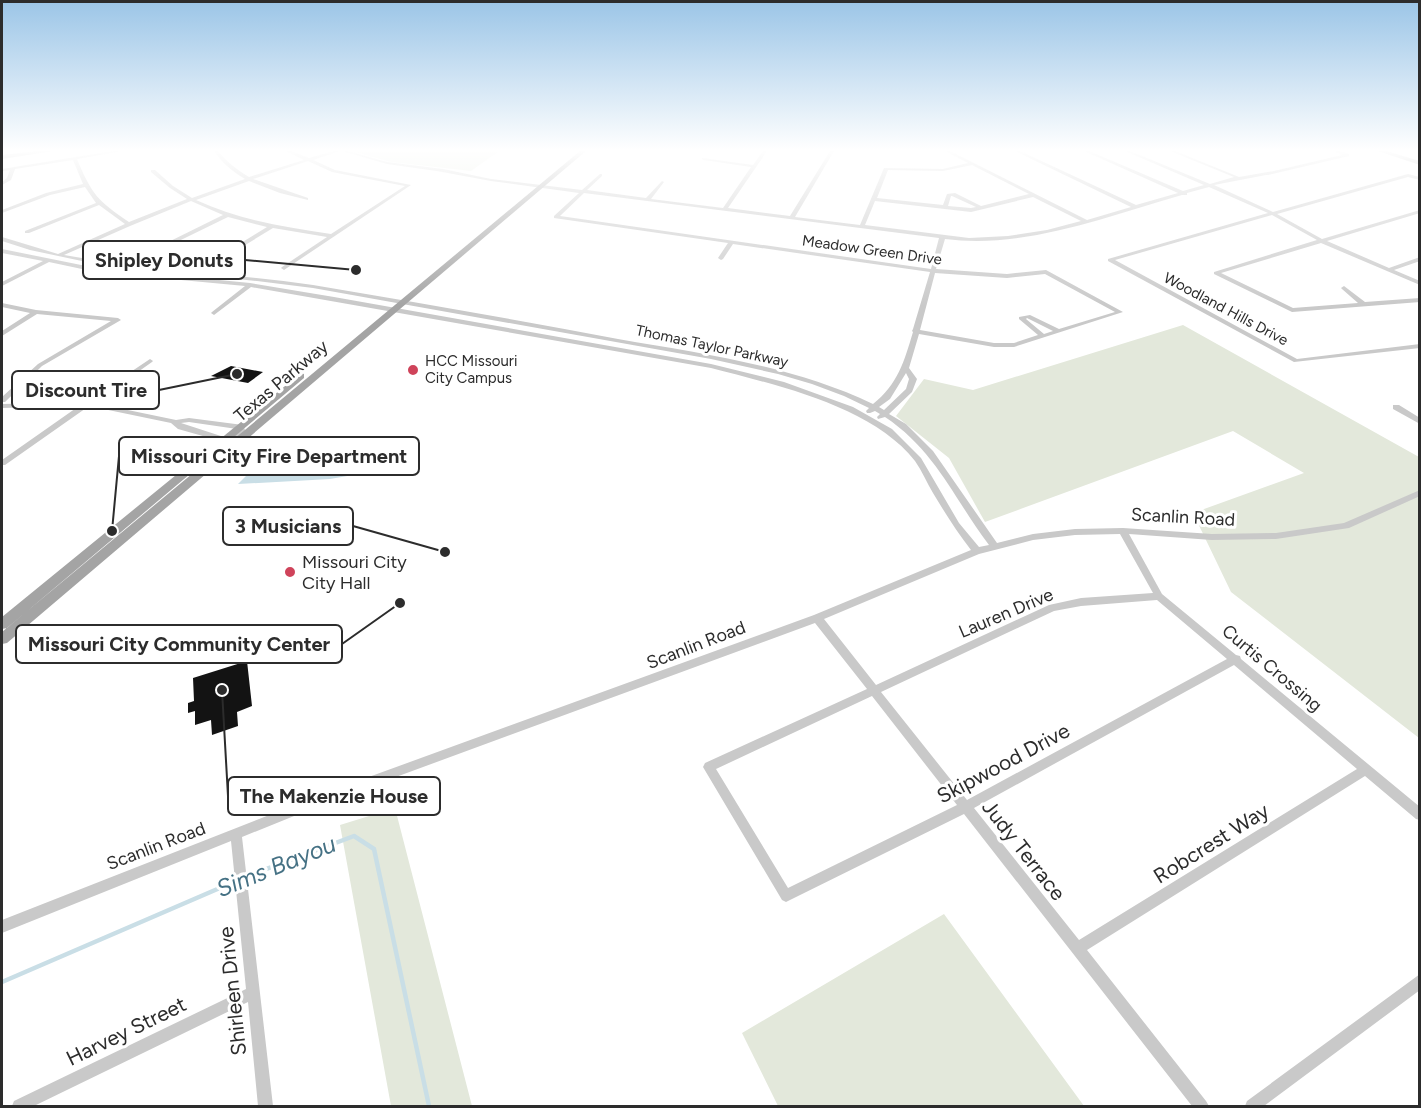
<svg xmlns="http://www.w3.org/2000/svg" width="1421" height="1108" viewBox="0 0 1421 1108" font-family="Figtree,sans-serif">
	<style>
		.green { fill: #e3e8db }
		.water { fill: #c9dee6 }
		.lines { fill: none; stroke-linecap: round; stroke-linejoin: round }
		.stream { stroke: #c9dee6; stroke-width: 4.5 }
		.building { fill: #131313 }
		.minor { fill: #c9c9c9; fill-rule: evenodd }
		.major { fill: #a4a4a4; fill-rule: evenodd }
		.poi-dot { fill: #cf435a; stroke: #fff; stroke-width: 2 }
		.labels { text-anchor: middle; dominant-baseline: central; stroke-width: 6; stroke-linejoin: round; paint-order: stroke }
		.far-street-label { font-size: 15px; fill: #2c2c2c; stroke: #fff }
		.far-poi-label { font-size: 15px; fill: #2c2c2c; stroke: #fff; text-anchor: start }
		.street-label { font-size: 18px; fill: #2c2c2c; stroke: #fff }
		.poi-label { font-size: 18px; fill: #2c2c2c; stroke: #fff; text-anchor: start }
		.near-street-label { font-size: 21px; fill: #2c2c2c; stroke: #fff }
		.near-water-label { font-size: 24px; font-style: italic; fill: #457184; stroke: #fff }
		.leader { fill: none; stroke: #2c2c2c; stroke-width: 2 }
		.callout-dot { fill: #2c2c2c; stroke: #fff; stroke-width: 2 }
		.callout { fill: #fff; stroke: #2c2c2c; stroke-width: 2 }
		.callout-label { font-size: 20px; text-anchor: middle; font-weight: bold; fill: #2c2c2c }
	</style>
	<rect width="100%" height="100%" fill="#fff"/>
	<path class="green" d="M 352,151 L 499,151 L 471,171 L 391,162 Z
		M 1183,325 L 1419,457 L 1419,738 L 1231,592 L 1193,513 L 1304,473 L 1233,431 L 985,522 L 949,458 L 896,416 L 924,379 L 973,390 Z
		M 395,808 L 472,1106 L 391,1106 L 340,825 Z
		M 944,914 L 1084,1106 L 778,1106 L 742,1033 Z"/>
	<path class="water" d="M 270,459 L 323,465 L 353,475 L 330,479 L 238,484 L 257,465 Z"/>
	<g class="lines">
		<path class="stream" d="M 245,877 L 354,836 L 374,849 L 429,1106
			M 2,982 L 236,881"/>
	</g>
	<path class="building" d="M 231,366 L 263,372 L 248,383 L 211,376 Z
		M 247,661 L 252,706 L 237,712 L 238,726 L 212,735 L 211,720 L 195,725 L 195,711 L 188,713 L 188,703 L 194,701 L 193,678 Z"/>
	<g class="lines">
		<path class="minor" d="M 113,151 L 122,151 L 77,159 C 92,195 98,201 129,222 L 187,199 L 170,188 L 151,172 L 151,170 L 155,170 L 173,186 L 192,198 L 245,179 C 232,171 222,163 214,151 L 218,151 C 227,162 237,170 249,177 L 304,160 L 286,151 L 291,151 L 309,158 L 334,151 L 340,151 L 313,160 L 335,170 L 411,185 L 284,270 L 281,268 L 282,267 L 327,237 L 273,228 L 219,261 L 215,261 L 215,259 L 267,227 L 228,217 L 146,257 L 142,257 L 142,255 L 223,215 L 191,201 L 130,226 L 64,255 C 147,270 230,273 313,285 C 415,302 517,320 618,339 C 705,354 793,366 873,404 C 898,384 904,362 913,332 L 912,331 L 913,329 L 930,272 L 733,244 L 723,259 L 721,260 L 718,258 L 728,243 L 554,218 L 554,216 L 579,193 L 491,181 L 437,171 L 387,164 L 342,151 L 348,151 L 387,162 L 443,169 L 491,179 L 582,190 L 600,174 L 602,174 L 602,176 L 587,190 L 646,198 L 662,181 L 664,182 L 651,199 L 723,208 L 751,167 L 704,160 L 702,159 L 702,158 L 753,165 L 763,151 L 767,151 L 728,208 L 790,216 L 830,151 L 834,151 L 795,217 L 860,225 L 884,168 L 943,169 L 968,163 L 945,151 L 950,151 L 1087,220 L 1131,207 L 1015,151 L 1020,151 L 1136,205 L 1178,193 L 1084,151 L 1089,151 L 1183,191 L 1204,185 L 1125,151 L 1130,151 L 1210,184 L 1234,177 L 1170,151 L 1175,151 L 1239,177 L 1274,171 L 1342,155 L 1334,151 L 1339,151 L 1349,154 L 1349,156 L 1268,175 L 1266,175 L 1214,185 L 1273,212 L 1408,174 L 1420,177 L 1420,180 L 1408,177 L 1277,214 L 1322,239 L 1420,210 L 1420,213 L 1327,241 L 1389,268 L 1420,257 L 1420,261 L 1394,270 L 1420,281 L 1420,285 L 1321,243 L 1221,273 L 1293,308 L 1358,303 L 1342,289 L 1341,288 L 1344,286 L 1365,302 L 1420,298 L 1420,302 L 1292,312 L 1214,274 L 1214,272 L 1317,240 L 1272,215 L 1115,260 L 1297,359 L 1420,344 L 1420,348 L 1294,362 L 1108,261 L 1108,259 L 1268,213 L 1209,187 L 1187,193 L 1187,195 L 1182,195 C 1105,217 1026,249 945,239 L 936,269 L 1007,274 L 1046,270 L 1123,312 L 1014,347 L 994,347 L 919,334 L 909,368 L 917,379 L 912,392 L 889,414 L 906,424 L 933,451 L 997,543 L 1033,534 L 1075,529 L 1123,528 L 1212,534 L 1276,533 L 1344,523 L 1420,490 L 1420,496 L 1349,528 L 1276,539 L 1212,540 L 1129,534 L 1162,594 L 1236,655 L 1240,656 L 1241,659 L 1420,807 L 1420,820 L 1416,819 L 1365,776 L 1087,950 L 1206,1101 L 1209,1106 L 1192,1106 L 964,814 L 790,900 L 786,902 L 782,900 L 703,767 L 705,763 L 867,689 L 815,623 L 336,799 L 242,837 L 273,1106 L 258,1106 L 248,1002 L 34,1106 L 12,1106 L 14,1101 L 246,989 L 231,841 L 2,933 L 2,920 L 333,790 L 814,615 L 971,550 C 957,532 945,513 933,493 C 927,483 922,471 915,461 C 872,406 776,385 711,368 L 251,287 L 214,315 L 211,313 L 212,312 L 245,286 L 96,272 L 49,262 L 2,286 L 2,282 L 43,261 L 2,253 L 2,249 L 96,268 L 250,283 L 334,297 L 711,364 L 784,382 L 853,407 L 892,429 L 921,458 L 959,523 L 979,547 L 989,545 C 954,499 936,451 885,417 L 878,419 L 877,417 L 880,414 L 875,411 L 870,413 L 867,413 L 866,411 L 869,408 L 844,396 L 812,384 L 778,374 L 711,359 L 313,288 L 257,281 L 96,264 L 30,250 L 2,241 L 2,237 L 58,254 L 125,224 L 99,205 L 29,233 L 25,233 L 25,231 L 96,203 L 85,187 L 50,195 L 2,213 L 2,210 L 46,193 L 83,184 L 73,160 L 15,169 L 11,180 L 2,185 L 2,182 L 7,178 L 10,170 L 2,171 L 2,169 ZM 308,161 L 332,172 L 405,186 L 331,234 C 284,227 239,220 196,200 L 249,181 L 280,193 L 308,200 L 308,198 L 253,179 ZM 972,165 L 1029,194 L 981,206 L 955,193 L 947,194 L 943,205 L 877,198 L 888,170 L 943,171 ZM 584,193 L 939,238 L 931,269 L 560,216 ZM 951,196 L 952,196 L 976,207 L 971,208 L 948,206 ZM 1033,197 L 1081,221 L 1047,230 L 1008,236 L 969,238 L 865,225 L 875,201 L 971,212 ZM 935,273 L 1007,278 L 1045,274 L 1115,312 L 1059,329 L 1030,315 L 1019,317 L 1019,319 L 1038,335 L 1014,343 L 994,343 L 920,330 ZM 1027,318 L 1053,331 L 1044,334 L 1026,319 ZM 906,373 L 909,379 L 906,389 L 884,410 L 879,407 L 890,399 ZM 1120,534 L 1153,593 L 1081,598 L 1049,605 L 876,685 L 824,619 L 979,554 L 1033,540 L 1075,535 ZM 1157,600 L 1227,659 L 967,800 L 881,692 L 1054,611 L 1081,606 ZM 1234,665 L 1357,769 L 1079,940 L 974,808 ZM 872,696 L 957,805 L 788,888 L 716,769 Z
			M 2,303 L 36,310 L 118,318 L 121,320 L 42,366 L 5,402 L 2,402 L 2,397 L 38,364 L 111,321 L 37,314 L 2,336 L 2,331 L 30,313 L 2,307 Z
			M 150,359 L 153,361 L 152,362 L 94,403 L 176,420 L 189,418 L 243,425 L 245,430 L 237,439 L 239,443 L 238,445 L 232,445 L 229,439 L 237,429 L 189,422 L 181,423 L 227,438 L 228,440 L 224,442 L 178,429 L 171,423 L 89,406 L 5,465 L 2,465 L 2,460 L 79,406 L 2,408 L 2,404 L 86,402 Z
			M 1393,405 L 1399,405 L 1420,418 L 1420,424 L 1393,409 Z
			M 1420,974 L 1420,990 L 1264,1106 L 1245,1106 L 1247,1101 Z"/>
		<path class="major" d="M 38,151 L 53,151 L 2,159 L 2,155 Z
			M 580,151 L 586,151 L 7,643 L 2,644 L 2,632 Z
			M 1378,151 L 1386,151 L 1420,161 L 1420,165 Z
			M 301,373 L 304,374 L 304,378 L 7,628 L 2,629 L 2,617 Z"/>
	</g>
	<linearGradient id="sky" x2="0" y2="1"><stop stop-color="#9bc5e7"/><stop offset="0.49" stop-color="#fff"/><stop offset="1" stop-color="#fff" stop-opacity="0"/></linearGradient>
	<rect width="1421" height="306" fill="url(#sky)"/>
	<g class="poi-dot">
		<circle cx="413" cy="370" r="6"/>
		<circle cx="290" cy="572" r="6"/>
	</g>
	<g class="labels">
		<g class="far-street-label">
			<text transform="translate(872 250) rotate(8)">Meadow Green Drive</text>
			<text transform="translate(1226 309) rotate(28)">Woodland Hills Drive</text>
			<text transform="translate(712 346) rotate(12)">Thomas Taylor Parkway</text>
		</g>
		<g class="far-poi-label">
			<text x="425" y="361">HCC Missouri<tspan x="425" dy="17">City Campus</tspan></text>
		</g>
		<g class="street-label">
			<text transform="translate(281 381) rotate(-40)">Texas Parkway</text>
			<text transform="translate(1183 517) rotate(3)">Scanlin Road</text>
			<text transform="translate(1006 613) rotate(-23)">Lauren Drive</text>
			<text transform="translate(696 645) rotate(-21)">Scanlin Road</text>
			<text transform="translate(1272 668) rotate(40)">Curtis Crossing</text>
			<text transform="translate(156 846) rotate(-21)">Scanlin Road</text>
		</g>
		<g class="poi-label">
			<text x="302" y="562">Missouri City<tspan x="302" dy="21">City Hall</tspan></text>
		</g>
		<g class="near-street-label">
			<text transform="translate(1003 763) rotate(-28)">Skipwood Drive</text>
			<text transform="translate(1211 843) rotate(-32)">Robcrest Way</text>
			<text transform="translate(1024 850) rotate(52)">Judy Terrace</text>
			<text transform="translate(232 991) rotate(-96)">Shirleen Drive</text>
			<text transform="translate(126 1031) rotate(-26)">Harvey Street</text>
		</g>
		<g class="near-water-label">
			<text transform="translate(276 866) rotate(-22)">Sims Bayou</text>
		</g>
	</g>
	<path class="leader" d="M356 270L245 260M237 374L159 390M112 531L119 456M445 552L353 526M400 603L342 644M222 690L228 796"/>
	<g class="callout-dot">
		<circle cx="356" cy="270" r="6"/>
		<circle cx="237" cy="374" r="6"/>
		<circle cx="112" cy="531" r="6"/>
		<circle cx="445" cy="552" r="6"/>
		<circle cx="400" cy="603" r="6"/>
		<circle cx="222" cy="690" r="6"/>
	</g>
	<g class="callout">
		<rect x="83" y="241" width="162" height="38" rx="6"/>
		<rect x="12" y="371" width="147" height="38" rx="6"/>
		<rect x="119" y="437" width="300" height="38" rx="6"/>
		<rect x="223" y="507" width="130" height="38" rx="6"/>
		<rect x="16" y="625" width="326" height="38" rx="6"/>
		<rect x="228" y="777" width="212" height="38" rx="6"/>
	</g>
	<g class="callout-label">
		<text x="164" y="267">Shipley Donuts</text>
		<text x="86" y="397">Discount Tire</text>
		<text x="269" y="463">Missouri City Fire Department</text>
		<text x="288" y="533">3 Musicians</text>
		<text x="179" y="651">Missouri City Community Center</text>
		<text x="334" y="803">The Makenzie House</text>
	</g>
	<rect width="1421" height="1108" fill="none" stroke="#2c2c2c" stroke-width="6"/>
</svg>
